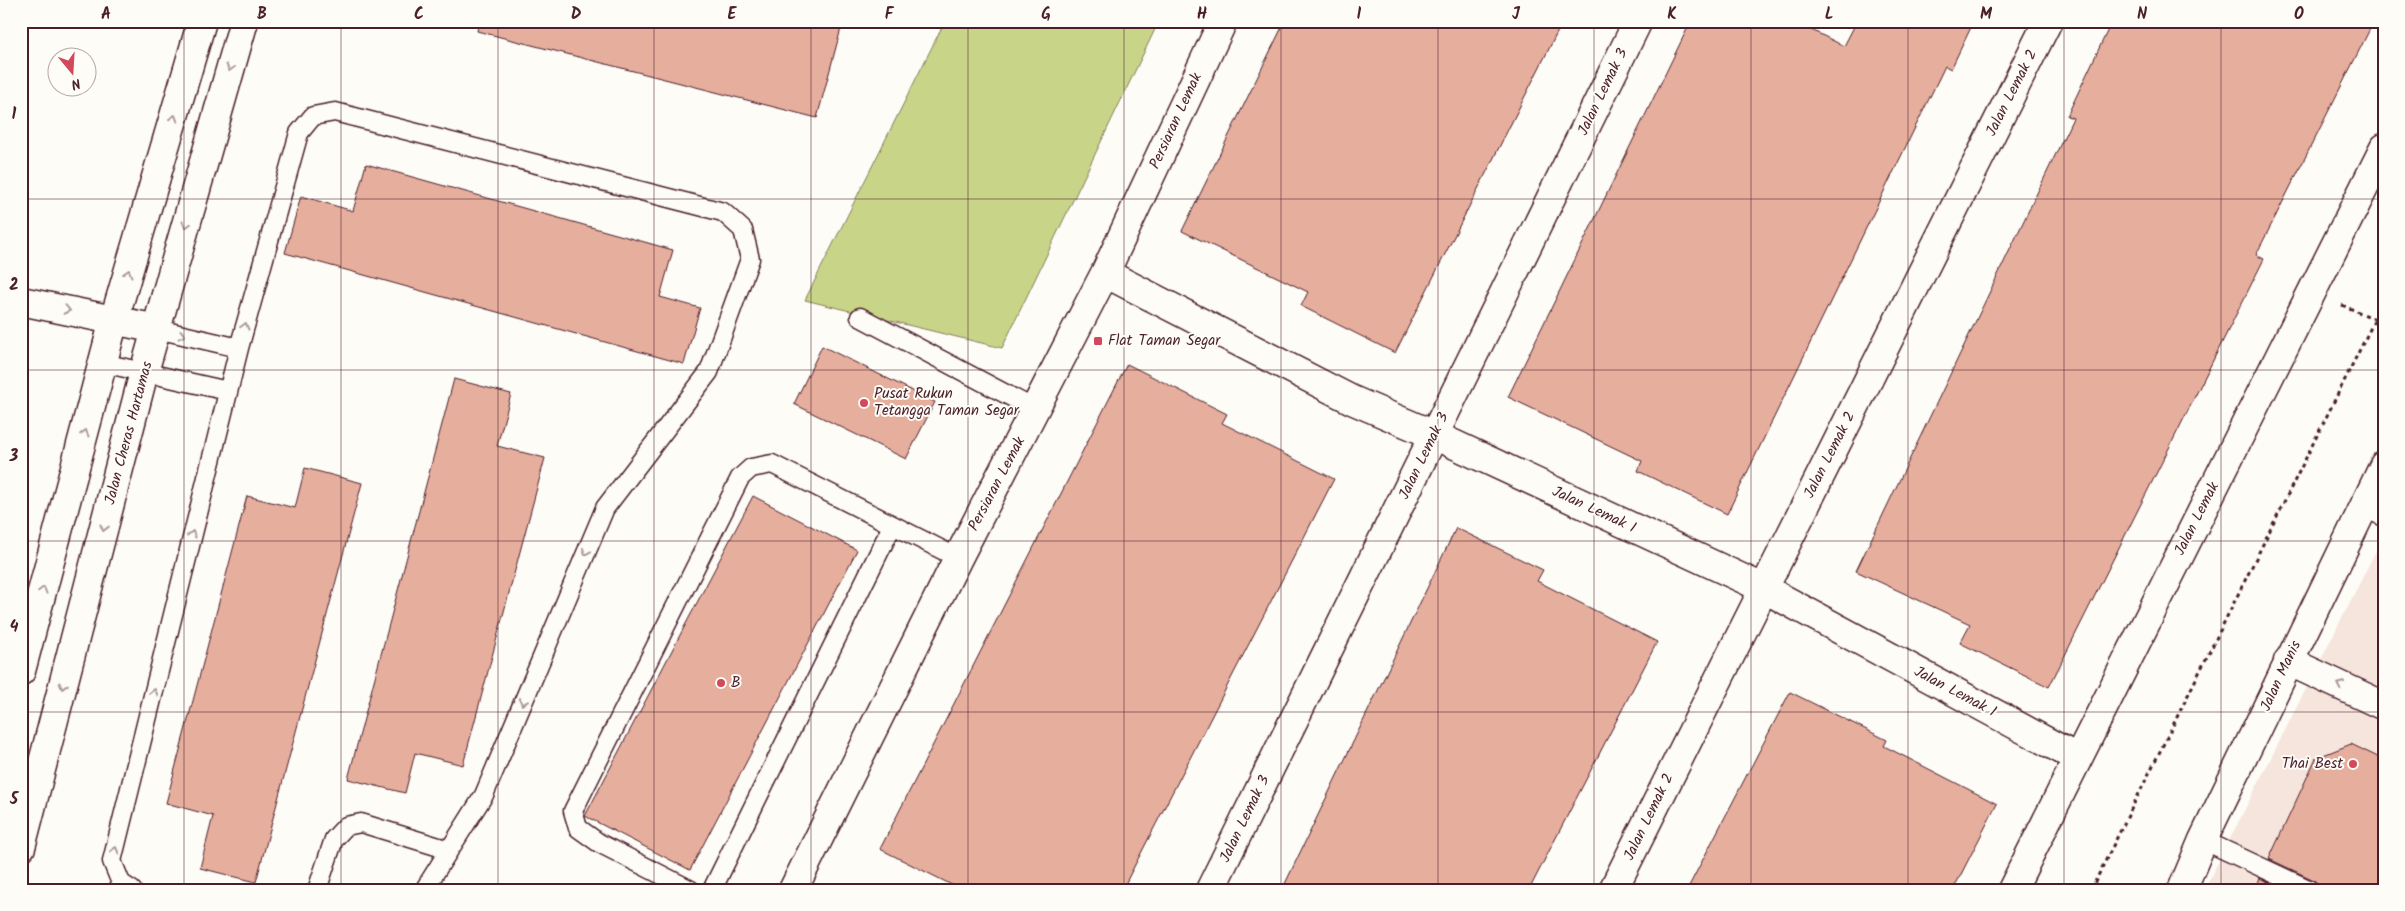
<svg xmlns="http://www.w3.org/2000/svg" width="2405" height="911" viewBox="0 0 2405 911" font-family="Kalam,sans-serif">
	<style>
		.built { fill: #f6e5dc }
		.green { fill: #c8d589; stroke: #897a5a }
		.building { fill: #e6ae9d; stroke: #4a1f2b }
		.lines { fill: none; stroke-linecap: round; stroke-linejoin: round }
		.service-casing { stroke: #4a1f2b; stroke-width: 21 }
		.minor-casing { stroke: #4a1f2b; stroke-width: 31 }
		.tertiary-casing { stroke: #4a1f2b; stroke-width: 31 }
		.motorway-casing { stroke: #4a1f2b; stroke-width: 31 }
		.path { stroke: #4a1f2b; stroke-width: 3; stroke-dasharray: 4 4; stroke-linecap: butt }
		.service { stroke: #fdfcf7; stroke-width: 18 }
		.minor { stroke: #fdfcf7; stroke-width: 28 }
		.tertiary { stroke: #fdfcf7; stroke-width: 28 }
		.motorway { stroke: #fdfcf7; stroke-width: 28 }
		.oneway { stroke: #ac999b }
		.grid { fill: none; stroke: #4a1f2b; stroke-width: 1; stroke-opacity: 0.55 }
		.poi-dot { fill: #d1495b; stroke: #fdfcf7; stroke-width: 2 }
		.labels { text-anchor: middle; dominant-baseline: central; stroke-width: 4; stroke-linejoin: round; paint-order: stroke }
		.street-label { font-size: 15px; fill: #4a1f2b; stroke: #fdfcf7 }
		.poi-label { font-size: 15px; fill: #4a1f2b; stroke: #fdfcf7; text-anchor: start }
		.neatline { fill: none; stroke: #4a1f2b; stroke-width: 2 }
		.grid-label { font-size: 16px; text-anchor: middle; font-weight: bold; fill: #4a1f2b }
	</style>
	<rect width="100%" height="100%" fill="#fdfcf7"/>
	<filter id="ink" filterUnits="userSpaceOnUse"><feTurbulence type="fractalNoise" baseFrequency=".02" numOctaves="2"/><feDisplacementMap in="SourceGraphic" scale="10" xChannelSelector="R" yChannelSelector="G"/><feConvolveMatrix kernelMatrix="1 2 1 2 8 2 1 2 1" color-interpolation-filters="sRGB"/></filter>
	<g filter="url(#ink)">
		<path class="built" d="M 2384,535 L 2384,890 L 2204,890 Z"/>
		<path class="green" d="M 945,21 L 1159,21 L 1002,348 L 805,300 Z"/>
		<path class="building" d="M 479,21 L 843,21 L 817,118 L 477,31 Z
			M 1285,21 L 1563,21 L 1395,353 L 1301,306 L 1308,292 L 1182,231 Z
			M 1691,21 L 1793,21 L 1844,46 L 1857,21 L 1974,21 L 1951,69 L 1945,66 L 1727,514 L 1638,471 L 1642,461 L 1508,397 Z
			M 2112,21 L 2374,21 L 2256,255 L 2264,259 L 2049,687 L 1960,643 L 1970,624 L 1856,571 L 2073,118 L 2067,116 Z
			M 366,164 L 673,250 L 660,297 L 700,308 L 684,364 L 285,253 L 301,196 L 353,211 Z
			M 822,346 L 935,402 L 906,459 L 794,404 Z
			M 1127,364 L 1227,414 L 1222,423 L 1334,479 L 1122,890 L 962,890 L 880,849 Z
			M 454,379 L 511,394 L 497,446 L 545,458 L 463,765 L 415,753 L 405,793 L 348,779 Z
			M 305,468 L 362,483 L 256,882 L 200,868 L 213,816 L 166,803 L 247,496 L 295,508 Z
			M 753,496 L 857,550 L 690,870 L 585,816 Z
			M 1456,528 L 1543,570 L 1537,581 L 1657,642 L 1529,890 L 1282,890 Z
			M 1790,692 L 1887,740 L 1884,746 L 1997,804 L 1953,890 L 1687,890 Z
			M 2351,744 L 2384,760 L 2384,890 L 2321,890 L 2314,880 L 2269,859 L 2316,758 Z
			M 2260,878 L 2284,890 L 2254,890 Z"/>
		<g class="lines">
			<defs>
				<path id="service" d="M 860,317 L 1036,410
					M 157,329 L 239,348
					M 103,363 L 228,391
					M 2363,507 L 2384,517
					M 2203,840 L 2310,890
					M 132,890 L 121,883 L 112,861 L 239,348 L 299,133 L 313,116 L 335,112 L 723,212 L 743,230 L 750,259 L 709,372 L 605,508 L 484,795 L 424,890
					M 317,890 L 334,839 L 346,826 L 361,823 L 449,850
					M 691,890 L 599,843 L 578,828 L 573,811 L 740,478 L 751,468 L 772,464 L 958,558
					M 712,890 L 892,526"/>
				<path id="minor" d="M 1105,273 L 1352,400 L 1434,435 L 1763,588 L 2077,758
					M 2288,661 L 2384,706
					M 793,890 L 958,558 L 1105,273 L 1223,21
					M 1210,890 L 1638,21
					M 1613,890 L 2048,21
					M 2012,890 L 2384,148"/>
				<path id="tertiary" d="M 21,671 L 114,320 L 202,21
					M 21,847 L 144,372 L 244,21
					M 2182,890 L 2203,840 L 2384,465"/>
				<path id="motorway" d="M 21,301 L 157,329"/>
			</defs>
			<use href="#service" class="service-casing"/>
			<use href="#minor" class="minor-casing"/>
			<use href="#tertiary" class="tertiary-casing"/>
			<use href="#motorway" class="motorway-casing"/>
			<path class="path" d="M 2342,305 L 2375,319
				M 2091,890 L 2384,301"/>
			<use href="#service" class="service"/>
			<use href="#minor" class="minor"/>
			<use href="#tertiary" class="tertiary"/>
			<use href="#motorway" class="motorway"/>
		</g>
		<defs><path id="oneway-chevron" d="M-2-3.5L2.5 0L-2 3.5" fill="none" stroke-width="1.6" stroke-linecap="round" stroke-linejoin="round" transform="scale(1.25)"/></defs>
		<g class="oneway">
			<use href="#oneway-chevron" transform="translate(230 68) rotate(106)"/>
			<use href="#oneway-chevron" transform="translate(174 118) rotate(-73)"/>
			<use href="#oneway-chevron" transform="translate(186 225) rotate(106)"/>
			<use href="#oneway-chevron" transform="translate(128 273) rotate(-73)"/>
			<use href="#oneway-chevron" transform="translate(67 310) rotate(12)"/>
			<use href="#oneway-chevron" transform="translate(245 326) rotate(-74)"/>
			<use href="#oneway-chevron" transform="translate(182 335) rotate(13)"/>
			<use href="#oneway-chevron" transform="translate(85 433) rotate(-75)"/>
			<use href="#oneway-chevron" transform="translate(104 528) rotate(104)"/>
			<use href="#oneway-chevron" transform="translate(192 534) rotate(-76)"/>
			<use href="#oneway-chevron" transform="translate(586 552) rotate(113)"/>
			<use href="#oneway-chevron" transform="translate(43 590) rotate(-75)"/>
			<use href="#oneway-chevron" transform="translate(2340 685) rotate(-155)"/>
			<use href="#oneway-chevron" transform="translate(63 686) rotate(104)"/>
			<use href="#oneway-chevron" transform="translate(154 692) rotate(-76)"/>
			<use href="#oneway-chevron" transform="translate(523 702) rotate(113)"/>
			<use href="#oneway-chevron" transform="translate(115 850) rotate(-76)"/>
		</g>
	</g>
	<path class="grid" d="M 184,21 L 184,890M 341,21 L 341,890M 498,21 L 498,890M 654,21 L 654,890M 811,21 L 811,890M 968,21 L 968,890M 1124,21 L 1124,890M 1281,21 L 1281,890M 1438,21 L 1438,890M 1594,21 L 1594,890M 1751,21 L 1751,890M 1908,21 L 1908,890M 2064,21 L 2064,890M 2221,21 L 2221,890M 21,199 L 2384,199M 21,370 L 2384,370M 21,541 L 2384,541M 21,712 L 2384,712"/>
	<g class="poi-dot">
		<rect x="1093" y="336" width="10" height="10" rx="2.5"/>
		<circle cx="864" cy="403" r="5"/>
		<circle cx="721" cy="683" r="5"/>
		<circle cx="2353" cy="764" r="5"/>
	</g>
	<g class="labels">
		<g class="street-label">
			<text transform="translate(1603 92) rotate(-64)">Jalan Lemak 3</text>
			<text transform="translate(2012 93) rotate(-63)">Jalan Lemak 2</text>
			<text transform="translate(1176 121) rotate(-65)">Persiaran Lemak</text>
			<text transform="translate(129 433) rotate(-75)">Jalan Cheras Hartamas</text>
			<text transform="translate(1830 455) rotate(-63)">Jalan Lemak 2</text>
			<text transform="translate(1424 456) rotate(-64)">Jalan Lemak 3</text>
			<text transform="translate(997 484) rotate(-62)">Persiaran Lemak</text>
			<text transform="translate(1594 510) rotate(25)">Jalan Lemak 1</text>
			<text transform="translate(2197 519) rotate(-63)">Jalan Lemak</text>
			<text transform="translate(2281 676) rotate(-65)">Jalan Manis</text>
			<text transform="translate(1955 692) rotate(28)">Jalan Lemak 1</text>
			<text transform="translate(1649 817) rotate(-64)">Jalan Lemak 2</text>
			<text transform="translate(1245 819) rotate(-64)">Jalan Lemak 3</text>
		</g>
		<g class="poi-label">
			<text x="1108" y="341">Flat Taman Segar</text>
			<text x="874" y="394">Pusat Rukun<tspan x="874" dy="17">Tetangga Taman Segar</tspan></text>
			<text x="731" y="683">B</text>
			<text x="2343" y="764" text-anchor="end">Thai Best</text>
		</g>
	</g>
	<rect width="2405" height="911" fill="none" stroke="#fdfcf7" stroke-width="55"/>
	<g transform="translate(72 72) rotate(162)"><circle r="24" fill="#fdfcf7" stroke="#b5a4a5"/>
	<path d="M0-4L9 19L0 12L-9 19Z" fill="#d1495b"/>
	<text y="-8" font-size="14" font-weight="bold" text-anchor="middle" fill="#4a1f2b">N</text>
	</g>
	<rect x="28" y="28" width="2350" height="856" class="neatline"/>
	<g class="grid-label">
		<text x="106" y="19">A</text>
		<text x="262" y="19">B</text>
		<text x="419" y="19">C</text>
		<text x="576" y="19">D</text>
		<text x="732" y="19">E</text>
		<text x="889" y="19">F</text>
		<text x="1046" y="19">G</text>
		<text x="1202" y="19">H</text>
		<text x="1359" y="19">I</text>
		<text x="1516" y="19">J</text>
		<text x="1672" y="19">K</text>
		<text x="1829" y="19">L</text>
		<text x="1986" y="19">M</text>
		<text x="2142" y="19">N</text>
		<text x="2299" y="19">O</text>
		<text x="14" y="119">1</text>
		<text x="14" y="290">2</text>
		<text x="14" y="461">3</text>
		<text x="14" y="632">4</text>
		<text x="14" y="804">5</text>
	</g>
</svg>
